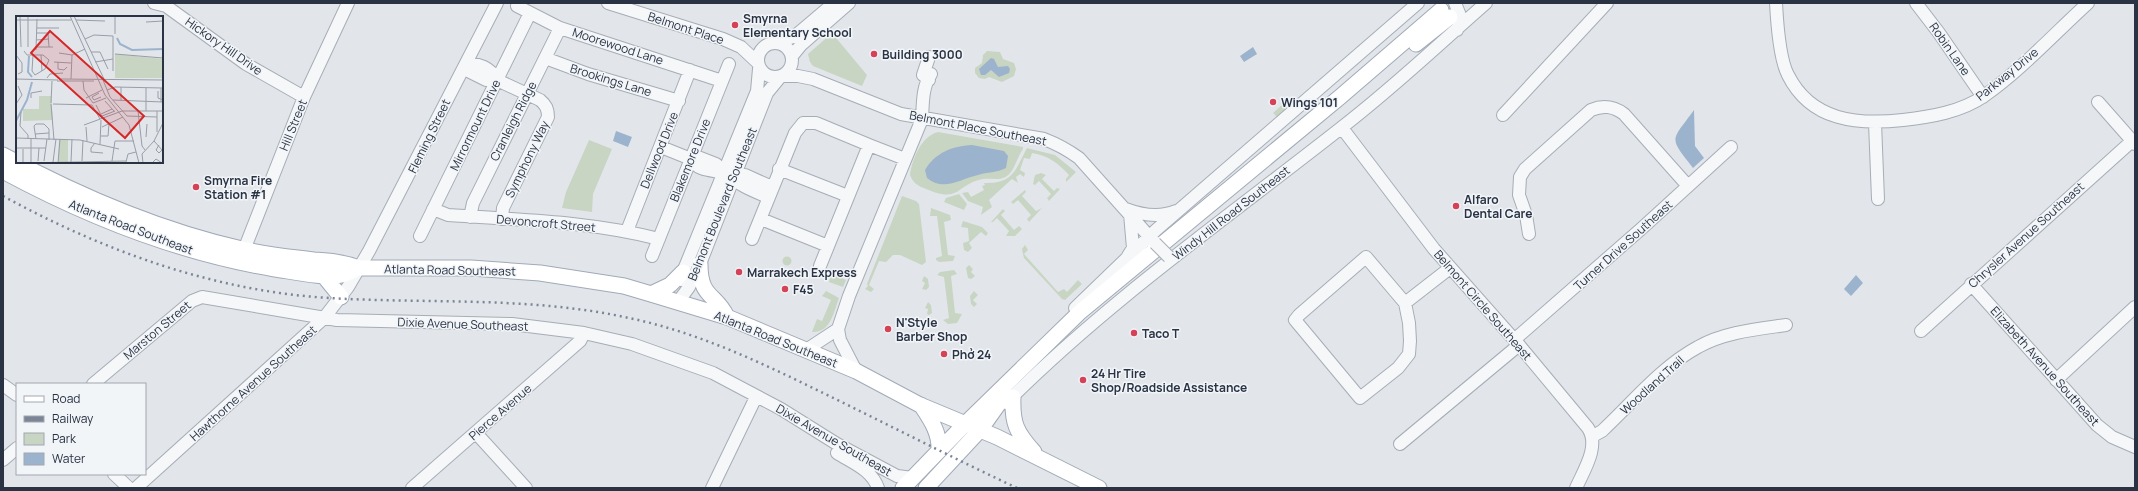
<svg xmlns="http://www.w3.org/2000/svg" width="2138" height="491" viewBox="0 0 2138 491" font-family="Manrope,sans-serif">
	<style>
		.green { fill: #c8d5c3 }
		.water { fill: #9cb3cd }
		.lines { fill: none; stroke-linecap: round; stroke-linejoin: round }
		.major-tunnel { stroke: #bdc2ca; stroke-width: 15; stroke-dasharray: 15 8; stroke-linecap: butt }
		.minor-casing { stroke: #a7adb6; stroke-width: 14 }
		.major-casing { stroke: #a1aab8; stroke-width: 17 }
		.minor { stroke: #f5f7f9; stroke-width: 12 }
		.major { stroke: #fff; stroke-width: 15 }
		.rail { stroke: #7b8596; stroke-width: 2.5; stroke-dasharray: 2 4; stroke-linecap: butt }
		.minor-bridge-casing { stroke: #a7adb6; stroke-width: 14; stroke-linecap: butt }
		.minor-bridge { stroke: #f5f7f9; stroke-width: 12 }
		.poi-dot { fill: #d54258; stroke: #f2f5f8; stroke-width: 1.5 }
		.labels { text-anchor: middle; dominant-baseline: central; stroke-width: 3; stroke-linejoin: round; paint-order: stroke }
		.poi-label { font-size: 12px; font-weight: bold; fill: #293344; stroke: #f2f5f8; text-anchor: start }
		.street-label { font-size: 12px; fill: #293344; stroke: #f2f5f8 }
		.inset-river { fill: none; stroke: #9cb3cd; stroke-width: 2 }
		.inset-road { fill: none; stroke: #989ea8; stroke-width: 1 }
		.view { fill: #d62828; fill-opacity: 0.15; stroke: #d62828; stroke-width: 2 }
		.inset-edge { fill: none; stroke: #293344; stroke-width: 2 }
	</style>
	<rect width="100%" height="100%" fill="#e2e6eb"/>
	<path class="green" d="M 832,33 L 867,75 L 862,86 L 813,66 L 810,62 L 808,54 Z
		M 987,51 L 1000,52 L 1003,59 L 1014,63 L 1016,69 L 1014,76 L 1002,82 L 989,77 L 985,79 L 979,78 L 975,73 L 975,68 L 982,63 L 983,55 Z
		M 1283,104 L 1292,104 L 1277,117 L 1273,113 Z
		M 938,132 L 1023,147 L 1023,149 C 1017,157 1015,170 1007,176 C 1000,181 992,178 983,179 C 956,184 961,204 926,189 C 918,186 913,183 910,175 C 912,160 921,136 938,132 Z
		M 589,140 L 612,149 L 593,194 L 592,212 L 562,208 L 566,192 Z
		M 1027,148 L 1055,155 L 1076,172 L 1066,182 L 1066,179 L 1069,175 C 1058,163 1049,156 1032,153 L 1030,159 L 1024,158 L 1020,170 L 1025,173 L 1024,177 L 1020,174 L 1016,177 L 1018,183 L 1012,179 L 989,200 L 992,207 L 981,215 L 983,207 L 968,201 L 962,193 L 968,192 L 971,197 L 984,190 L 982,186 L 985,185 L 984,183 C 1014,184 1015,170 1027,148 Z
		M 1041,173 L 1046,175 L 1042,179 L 1054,191 L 1057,188 L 1060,189 L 1049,201 L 1047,198 L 1051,194 L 1039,181 L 1035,185 L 1033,184 L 1035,175 Z
		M 1025,190 L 1026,192 L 1022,196 L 1036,211 L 1042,208 L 1029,222 L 1027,219 L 1031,215 L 1018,200 L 1013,204 L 1011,202 Z
		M 959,194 L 967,204 L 964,210 L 944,202 L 946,198 Z
		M 902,196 L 916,201 L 919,204 L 926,262 L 922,265 L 900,255 L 893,255 L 886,262 L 879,261 L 869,285 L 874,289 L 871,292 L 865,289 L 868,286 L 867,284 Z
		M 931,208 L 950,215 L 951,220 L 944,222 L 948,255 L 955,256 L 953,261 L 939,262 L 936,260 L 936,258 L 942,256 L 937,216 L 930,216 Z
		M 1003,209 L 1005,211 L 1001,215 L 1014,230 L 1019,226 L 1022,229 L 1015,236 L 1006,236 L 1009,231 L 997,218 L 993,222 L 991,222 Z
		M 963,221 L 982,227 L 988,233 L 986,236 L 981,232 L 969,243 L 972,248 L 968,252 L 964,250 L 963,243 L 969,241 L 968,228 L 961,227 Z
		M 1025,245 L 1028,250 L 1024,254 L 1058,292 L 1064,289 L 1067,292 L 1078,280 L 1082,284 L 1065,300 L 1062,299 L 1024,258 L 1022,249 Z
		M782.5 261a4.5 4.5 0 1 1 9 0a4.5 4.5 0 1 1-9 0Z
		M 969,265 L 973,269 L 971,272 L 975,276 L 971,279 L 968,278 L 966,268 Z
		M 954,270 L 957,274 L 951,276 L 955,313 L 962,314 L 957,323 L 948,324 L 943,320 L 949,318 L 944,277 L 937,275 L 940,272 Z
		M 831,273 L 846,280 L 843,287 L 829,282 Z
		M 924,276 L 928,279 L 929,287 L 926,290 L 922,289 L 925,283 L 922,281 Z
		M 826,291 L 839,298 C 834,311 831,333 812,332 L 817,319 L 822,321 L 831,300 L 822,296 Z
		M 974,291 L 978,295 L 973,300 L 977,304 L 974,307 L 971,304 L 970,296 Z
		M 928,302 L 931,305 L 932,313 L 929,315 L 927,314 L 928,309 L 925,308 Z"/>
	<path class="water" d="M 1253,47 L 1257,54 L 1244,62 L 1240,56 Z
		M 991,58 L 994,59 L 998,67 L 1008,66 L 1010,69 L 1009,73 L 999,77 L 991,70 L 985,75 L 981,75 L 979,69 Z
		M 1694,110 L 1695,146 L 1704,158 L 1693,168 C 1668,136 1671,142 1694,110 Z
		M 616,131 L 632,137 L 628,147 L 613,141 Z
		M 972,145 L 1004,151 L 1008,156 L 1006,168 C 997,173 987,172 978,175 C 960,179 944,192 927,178 L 925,170 C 935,153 952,146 972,145 Z
		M 1856,275 L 1863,283 L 1851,296 L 1844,289 Z"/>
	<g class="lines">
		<path class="major-tunnel" d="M 1450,17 L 1466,3"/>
		<defs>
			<path id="minor" d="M 154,3 L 166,6 L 165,3
				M 608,3 L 723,39 L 741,47 L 757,62
				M 1455,3 L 1461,18 L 1457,30
				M 1776,3 C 1777,22 1779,58 1788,75 C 1811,121 1857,125 1903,120 C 1930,117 1961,112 1984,96 C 2021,70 2054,34 2088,3
				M 1916,3 L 1939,33 L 1983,97
				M 166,6 L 246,64 L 304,97
				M 517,6 L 560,28 L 722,81
				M758 60a17 17 0 1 1 34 0a17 17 0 1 1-34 0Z
				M 778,43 L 795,36 L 834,3
				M 792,56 L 801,45 L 849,3
				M 929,57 L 923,75 L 929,80
				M 545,58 L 588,74 L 679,101
				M 782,76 L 798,76 L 813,79 L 901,114 L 1044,139 C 1057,144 1068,150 1079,158 L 1155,243
				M 497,80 C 491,68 478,62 466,65 L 470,72 L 486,80 L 497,80 L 540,100 C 546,105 548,109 548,117 L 503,208 L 502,219
				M 2098,102 L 2135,144
				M 1503,115 L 1607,3
				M 1875,123 L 1878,199
				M 1342,128 L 1434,249 L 1519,345 L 1588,428 C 1600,446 1584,470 1576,488
				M 869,145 L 905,159
				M 661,147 L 691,159 L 698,157 L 716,164 L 724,173
				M 691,159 C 700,175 719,168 733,176 C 736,179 738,183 742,185 C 750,190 759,193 768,197
				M 779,169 L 848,196
				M 733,176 L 745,175 L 772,187
				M 433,209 L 448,215 C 519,220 590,221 659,239
				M 1126,209 C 1142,215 1159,218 1176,211
				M 470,217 L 473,203 L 560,28
				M 761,219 L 828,246
				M 627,231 L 690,70
				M 1529,234 L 1526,215 L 1519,195 L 1520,177 L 1525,169 L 1591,110 C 1603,105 1613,106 1624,114 L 1688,186
				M 420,236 L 530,13
				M 752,239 L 795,133 L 803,123 L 816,123 L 869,145 L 820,266
				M 244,250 L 304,97 L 348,3
				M 652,256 L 729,64
				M 1128,256 L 1133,248 L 1130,214
				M 1366,257 L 1405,303 L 1409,323 L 1410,341 L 1409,354 L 1398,368 L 1360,398 L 1295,320 L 1299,315 Z
				M 681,280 L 683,272 L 757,91 L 759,69
				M 1971,284 L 2097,425 L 2112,437 L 2135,447
				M 678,302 L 689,287 L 700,264 L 767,93 L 781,76
				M 1405,303 L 1450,268
				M 1075,308 L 1156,230 L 1418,3
				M 838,329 L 840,340 L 856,371
				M 1921,331 L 2132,141
				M 1514,340 L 1641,229 L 1731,147
				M 806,350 L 838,329 L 849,296 L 922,119 C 923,104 922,87 931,74
				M 2056,380 L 2135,307
				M 93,384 L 192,301 L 202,297 L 337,320 L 512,324 L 584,333 L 632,344 L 713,373 L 781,409 L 837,444 L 897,476 L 913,478
				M 3,385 L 17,395
				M 1006,403 C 1108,301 1228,217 1341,128 C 1392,89 1438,45 1486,3
				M 476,433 L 526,488
				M 1593,436 L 1602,431 C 1633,402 1661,367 1698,347 C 1724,332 1758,329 1786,325
				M 1400,444 L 1519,345
				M 837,453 C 853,463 872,470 878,488
				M 3,460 L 17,448
				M 114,474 L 129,488
				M 136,488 L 324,318 L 348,287 L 369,251 L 497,3
				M 412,488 L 580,341 L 584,333
				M 712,488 L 756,397"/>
			<path id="major" d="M 1416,44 L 1450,17
				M 3,155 C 79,196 158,230 242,249 C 266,255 290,257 314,260 C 329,261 344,262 358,268 L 471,268 L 540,273 L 624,286 L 651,294 L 727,317 L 856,371 L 920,405 L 997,437 L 1099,488
				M 3,171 C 88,217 179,253 275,269 C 290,271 328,279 341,275 C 347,274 353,270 358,268
				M 700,264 C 700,299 716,293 727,317
				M 323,275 L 341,297
				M 651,294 L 670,285 L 683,272
				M 1013,397 C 1012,423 1016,432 1034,452
				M 921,405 C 931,420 940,433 939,451
				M 903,488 L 965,424 L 1080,312 L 1340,97 L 1441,10
				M 926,488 L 980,430 L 1002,399"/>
		</defs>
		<use href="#minor" class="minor-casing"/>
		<use href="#major" class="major-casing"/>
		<use href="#minor" class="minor"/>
		<use href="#major" class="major"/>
		<path class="rail" d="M 3,196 C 104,251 214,291 329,298 C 429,304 530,296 629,318 C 696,332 758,361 819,391 C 885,423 951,457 1017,488"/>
		<defs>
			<path id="minor-bridge" d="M 1155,243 L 1169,257"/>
		</defs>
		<use href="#minor-bridge" class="minor-bridge-casing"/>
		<use href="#minor-bridge" class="minor-bridge"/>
	</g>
	<g class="poi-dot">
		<circle cx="735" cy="25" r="4"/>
		<circle cx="874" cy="54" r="4"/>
		<circle cx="1273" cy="102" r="4"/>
		<circle cx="196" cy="187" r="4"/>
		<circle cx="1456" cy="206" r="4"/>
		<circle cx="739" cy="272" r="4"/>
		<circle cx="785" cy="289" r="4"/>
		<circle cx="888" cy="329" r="4"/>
		<circle cx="1134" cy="333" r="4"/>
		<circle cx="944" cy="354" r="4"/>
		<circle cx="1083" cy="380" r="4"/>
	</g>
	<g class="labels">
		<g class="poi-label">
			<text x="743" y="18">Smyrna<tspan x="743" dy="14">Elementary School</tspan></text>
			<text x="882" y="54">Building 3000</text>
			<text x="1281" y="102">Wings 101</text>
			<text x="204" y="180">Smyrna Fire<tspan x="204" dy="14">Station #1</tspan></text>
			<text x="1464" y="199">Alfaro<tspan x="1464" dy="14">Dental Care</tspan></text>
			<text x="747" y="272">Marrakech Express</text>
			<text x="793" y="289">F45</text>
			<text x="896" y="322">N'Style<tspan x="896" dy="14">Barber Shop</tspan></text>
			<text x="1142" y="333">Taco T</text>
			<text x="952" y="354">Phở 24</text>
			<text x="1091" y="373">24 Hr Tire<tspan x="1091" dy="14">Shop/Roadside Assistance</tspan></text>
		</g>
		<g class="street-label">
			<text transform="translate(686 28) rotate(18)">Belmont Place</text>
			<text transform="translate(224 46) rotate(35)">Hickory Hill Drive</text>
			<text transform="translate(618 46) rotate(18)">Moorewood Lane</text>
			<text transform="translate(1950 49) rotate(55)">Robin Lane</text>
			<text transform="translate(2007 74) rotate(-39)">Parkway Drive</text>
			<text transform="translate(611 80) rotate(17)">Brookings Lane</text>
			<text transform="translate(513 121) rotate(-63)">Cranleigh Ridge</text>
			<text transform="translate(293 125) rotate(-68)">Hill Street</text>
			<text transform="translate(475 125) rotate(-64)">Mirrormount Drive</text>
			<text transform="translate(978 128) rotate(11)">Belmont Place Southeast</text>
			<text transform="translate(429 136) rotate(-64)">Fleming Street</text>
			<text transform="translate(659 150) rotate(-68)">Dellwood Drive</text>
			<text transform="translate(527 159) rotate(-64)">Symphony Way</text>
			<text transform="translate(690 160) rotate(-68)">Blakemore Drive</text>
			<text transform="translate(722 204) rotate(-68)">Belmont Boulevard Southeast</text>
			<text transform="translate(1231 213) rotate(-38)">Windy Hill Road Southeast</text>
			<text transform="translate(546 223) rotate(5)">Devoncroft Street</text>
			<text transform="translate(131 227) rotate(21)">Atlanta Road Southeast</text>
			<text transform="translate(2026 235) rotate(-42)">Chrysler Avenue Southeast</text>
			<text transform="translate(1623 245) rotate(-42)">Turner Drive Southeast</text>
			<text transform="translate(450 270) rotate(1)">Atlanta Road Southeast</text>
			<text transform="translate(1483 305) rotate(49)">Belmont Circle Southeast</text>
			<text transform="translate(463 324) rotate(2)">Dixie Avenue Southeast</text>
			<text transform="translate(157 330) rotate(-40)">Marston Street</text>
			<text transform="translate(776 339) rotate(22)">Atlanta Road Southeast</text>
			<text transform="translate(2045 366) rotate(48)">Elizabeth Avenue Southeast</text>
			<text transform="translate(253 383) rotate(-42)">Hawthorne Avenue Southeast</text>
			<text transform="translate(1652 385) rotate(-42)">Woodland Trail</text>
			<text transform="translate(500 412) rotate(-41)">Pierce Avenue</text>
			<text transform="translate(834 440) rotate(30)">Dixie Avenue Southeast</text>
		</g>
	</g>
	<g transform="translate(16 16)">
		<rect width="147" height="147" fill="#e2e6eb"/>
		<path d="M 99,38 L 147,43 L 147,62 L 99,62 ZM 23,80 L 35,80 L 37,104 L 7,105 L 7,93 L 23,93 ZM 52,123 L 52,146 L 42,146 L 43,124 Z" fill="#c8d5c3"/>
		<path class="inset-river" d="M 101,22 L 104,28 L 116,34 L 147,33M 13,40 L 12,56 L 16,61M 0,105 L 11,84 L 16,66"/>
		<path class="inset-road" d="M 4,0 L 5,31M 12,0 L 12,31M 54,0 L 89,79 L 113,109 L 123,147M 58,0 L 88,63M 99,0 L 99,18M 0,4 L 55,4M 60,4 L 89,5M 130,6 L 147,5M 21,12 L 43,12M 21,17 L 32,17 L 33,31M 69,23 L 78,19 L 97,20 L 97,55M 20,24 L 33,23M 20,31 L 37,31M 20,34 L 21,3M 8,35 L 11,39 L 27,39 L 33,44 L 29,53 L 19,59M 75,36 L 84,36 L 92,53M 43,37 L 56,39M 99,38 L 147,42M 0,39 L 6,47 L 6,56 L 2,58M 17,39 L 16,55 L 19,59M 25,39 L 26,55M 38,46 L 55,47M 42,46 L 42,53 L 48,54 L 51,51M 79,46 L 97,43M 31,62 L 34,58 L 47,57M 0,63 L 42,64M 45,63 L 147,64M 55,63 L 56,39 L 69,33M 87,64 L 94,81 L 111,100 L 141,101M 41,65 L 78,65M 67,65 L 68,74 L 77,87M 105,71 L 105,84M 91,74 L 99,71 L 147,72M 142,75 L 142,82 L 147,84M 83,77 L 76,81 L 78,84 L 85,81M 15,82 L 15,77 L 26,75M 70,82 L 86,74M 97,84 L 147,86M 89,85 L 98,95M 145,86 L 145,72M 35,87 L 36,65M 77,87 L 90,82M 0,88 L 6,79 L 2,70M 35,88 L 38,124M 37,88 L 76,89 L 84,103M 80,89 L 86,101M 122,95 L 126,130 L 129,134M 130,95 L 130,72M 141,95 L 141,116M 5,96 L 4,110 L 12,119 L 12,123M 85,98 L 96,93M 86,100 L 99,95M 68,109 L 106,95 L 147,95M 70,111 L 71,125M 86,111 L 107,101M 19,118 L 33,117M 85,120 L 92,120 L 93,108M 130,121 L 131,108M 0,122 L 64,124 L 103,133M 20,123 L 18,110 L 20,108 L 28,108 L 33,113 L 33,124M 138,125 L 147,135M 79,127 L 75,132 L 75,136 L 87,137M 84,128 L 85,104M 143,129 L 140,134 L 143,137 L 146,134M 0,132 L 30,132M 22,145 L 23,132M 28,145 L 31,123M 66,145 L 67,124M 96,145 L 99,125 L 118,125M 37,146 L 40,123M 55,146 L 56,123M 110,146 L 112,138 L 120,136M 6,147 L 110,145M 7,147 L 7,133M 15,147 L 15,123M 42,147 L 44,123M 127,147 L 126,138 L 138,125 L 147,107M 136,147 L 140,143 L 146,147"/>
		<path class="view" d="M 34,15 L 128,100 L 109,122 L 15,37 Z"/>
		<rect width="147" height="147" class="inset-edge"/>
	</g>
	<rect width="2138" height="491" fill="none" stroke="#293344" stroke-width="8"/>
	<rect x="16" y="383" width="130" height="92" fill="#f2f5f8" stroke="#a2a7b0"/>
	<rect x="24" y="396" width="20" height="6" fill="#ffffff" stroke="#a2a7b0"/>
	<text x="52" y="403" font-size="12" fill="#293344">Road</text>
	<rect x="24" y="416" width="20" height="6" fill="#7b8596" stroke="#a2a7b0"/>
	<text x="52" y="423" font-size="12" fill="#293344">Railway</text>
	<rect x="24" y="433" width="20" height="12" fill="#c8d5c3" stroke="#a2a7b0"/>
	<text x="52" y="443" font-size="12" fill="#293344">Park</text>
	<rect x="24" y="453" width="20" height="12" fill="#9cb3cd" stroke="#a2a7b0"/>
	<text x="52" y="463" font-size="12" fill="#293344">Water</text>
</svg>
